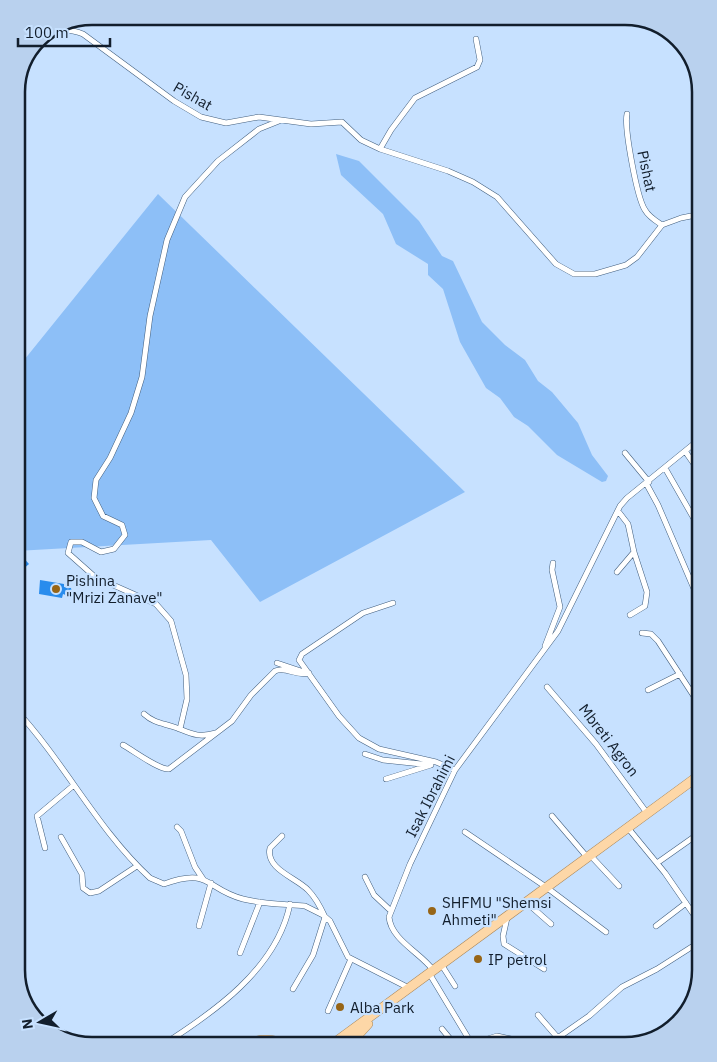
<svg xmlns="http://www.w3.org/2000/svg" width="717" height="1062" viewBox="0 0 717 1062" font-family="'IBM Plex Sans',sans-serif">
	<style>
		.green { fill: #8dbff7 }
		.water { fill: #298ced }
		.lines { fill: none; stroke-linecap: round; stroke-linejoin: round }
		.minor-casing { stroke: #425f7f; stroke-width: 6 }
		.primary-casing { stroke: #a98556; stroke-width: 10 }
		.minor { stroke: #fff; stroke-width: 5 }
		.primary { stroke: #fdd7a7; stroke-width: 9 }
		.poi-dot { fill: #976517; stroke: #c7e1ff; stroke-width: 2 }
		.labels { text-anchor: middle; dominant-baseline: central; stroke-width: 4.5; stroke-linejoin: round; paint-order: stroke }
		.street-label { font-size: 15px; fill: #121e2c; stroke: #c7e1ff }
		.poi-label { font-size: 15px; fill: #121e2c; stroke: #c7e1ff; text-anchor: start }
		.rim { fill: none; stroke: #121e2c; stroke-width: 2.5 }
	</style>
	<rect width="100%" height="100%" fill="#c7e1ff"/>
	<path class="green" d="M 336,154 L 359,161 L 419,221 L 442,256 L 453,261 L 482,322 L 505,345 L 525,360 L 538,381 L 552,392 L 578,423 L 592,455 L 608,476 L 606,481 L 602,482 L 557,455 L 528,426 L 514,417 L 500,398 L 486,388 L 460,342 L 443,289 L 428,275 L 428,264 L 396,244 L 383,214 L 341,175 Z
		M 158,194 L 465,492 L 260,602 L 211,540 L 16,551 L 16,370 Z"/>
	<path class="water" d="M 20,554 L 29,564 L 22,570 L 16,563 L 16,557 Z
		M 40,580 L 64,584 L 64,587 L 71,588 L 72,593 L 68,596 L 63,594 L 62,598 L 39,594 Z"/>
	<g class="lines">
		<defs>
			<path id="minor" d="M 37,44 C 52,31 64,26 83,34 L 174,101 L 201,117 L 226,123 L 259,117 L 311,124 L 342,122 L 361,140 L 380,149 L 448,171 L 473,182 L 497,197 L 556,264 L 574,274 L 595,274 L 626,265 L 637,257 L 662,225 L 681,218 L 701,214
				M 627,114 C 624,128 637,198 645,210 C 649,217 656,221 662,225
				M 380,149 L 391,130 L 415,98 L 477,67 L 480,60 L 476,39
				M 685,451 L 701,474
				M 625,453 L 649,482
				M 665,468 L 701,531
				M 646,483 L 658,505 L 701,605
				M 618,511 L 628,524 L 634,552 L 647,592 L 645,606 L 630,615
				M 617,572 L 634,552
				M 393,603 L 363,613 L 302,654 L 299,660 L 339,716 L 359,738 L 379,749 L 436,762 L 455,770
				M 642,633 L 651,634 L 658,641 L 701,707
				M 545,646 L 560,607 L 552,570 L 553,563
				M 277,663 L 304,672
				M 547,687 L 596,744 L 647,813
				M 648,690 L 680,674
				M 16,710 C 65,763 97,829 150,878 L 164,884 C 211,867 205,889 243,899 C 263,904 284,904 305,906 L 323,915 L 330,921 L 348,957 L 409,988
				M 144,714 C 155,724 164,723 177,728 C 192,734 199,738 216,733
				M 180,729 L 187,699 L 186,675 L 171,621 L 156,604 L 95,577 L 68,553 L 71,542 L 82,542 L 101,552 L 114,549 L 125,535 L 122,525 L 103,516 L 94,498 L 96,480 L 110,458 L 131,413 L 142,377 L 150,316 L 167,240 L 185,197 L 218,161 L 259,129 L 279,121
				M 123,745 C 134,751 159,770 169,769 L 232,721 L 251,695 L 275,671 C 286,666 297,677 309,673
				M 365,754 L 383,760 L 431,765
				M 386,779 L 431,765
				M 552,816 L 587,857
				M 177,827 L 181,831 L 195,867 L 203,879
				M 628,828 L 665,873 L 701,925
				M 465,832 L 546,887 L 606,932
				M 282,836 L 270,848 C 265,869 297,878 308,890 C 315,897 321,908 325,917 L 313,955 L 293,989
				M 61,837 L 82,874 L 83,888 L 90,893 L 99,891 L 137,866
				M 45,848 L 37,816 L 74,785
				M 590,855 L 619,886
				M 657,863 L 701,832
				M 365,877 L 374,895 L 390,910
				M 526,902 L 551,924
				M 507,918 L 503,936 L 504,944 L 544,969
				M 199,926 L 211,883
				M 656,926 L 686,903
				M 240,953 L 260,902
				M 441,964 L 455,986
				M 433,970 C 421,953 391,940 389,917 L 410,864 L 455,770 L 558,631 L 620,506 L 627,498 L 701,438
				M 429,973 L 473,1046
				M 328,1011 L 351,959
				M 538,1015 L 558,1038
				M 442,1029 L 456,1046
				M 472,1044 L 497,1036 L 511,1039
				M 161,1046 C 213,1013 277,969 290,904
				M 546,1046 L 589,1016 L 622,987 L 657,969 L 701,941"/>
			<path id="primary" d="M 244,1046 C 257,1038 275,1038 289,1046
				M 330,1046 L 701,774
				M 348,1046 L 368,1024"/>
		</defs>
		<use href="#minor" class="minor-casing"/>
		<use href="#primary" class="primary-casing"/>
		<use href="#minor" class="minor"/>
		<use href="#primary" class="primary"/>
	</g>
	<g class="poi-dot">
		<circle cx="56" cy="589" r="5"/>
		<circle cx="432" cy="911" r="5"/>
		<circle cx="478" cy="959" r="5"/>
		<circle cx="340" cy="1007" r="5"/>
	</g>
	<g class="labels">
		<g class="street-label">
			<text transform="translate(193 96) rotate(30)">Pishat</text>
			<text transform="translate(647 171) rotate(78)">Pishat</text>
			<text transform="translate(609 740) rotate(52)">Mbreti Agron</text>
			<text transform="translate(430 796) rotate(-63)">Isak Ibrahimi</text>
		</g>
		<g class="poi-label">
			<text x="66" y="580">Pishina<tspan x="66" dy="17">"Mrizi Zanave"</tspan></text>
			<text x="442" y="902">SHFMU "Shemsi<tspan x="442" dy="17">Ahmeti"</tspan></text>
			<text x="488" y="959">IP petrol</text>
			<text x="350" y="1007">Alba Park</text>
		</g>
	</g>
	<path d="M0 0H717V1062H0ZM92 25H625A67 67 0 0 1 692 92V970A67 67 0 0 1 625 1037H92A67 67 0 0 1 25 970V92A67 67 0 0 1 92 25Z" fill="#b9d1ee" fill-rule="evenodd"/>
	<path class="rim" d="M92 25H625A67 67 0 0 1 692 92V970A67 67 0 0 1 625 1037H92A67 67 0 0 1 25 970V92A67 67 0 0 1 92 25Z"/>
	<g transform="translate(40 1022) rotate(261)" stroke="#c7e1ff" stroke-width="4" paint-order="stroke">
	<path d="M0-4L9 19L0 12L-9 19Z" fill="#121e2c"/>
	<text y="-8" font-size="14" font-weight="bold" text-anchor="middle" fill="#121e2c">N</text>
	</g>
	<path d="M18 38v8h92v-8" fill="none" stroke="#121e2c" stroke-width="2.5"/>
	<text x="25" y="38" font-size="15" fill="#121e2c" stroke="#c7e1ff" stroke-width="4" paint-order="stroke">100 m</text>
</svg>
